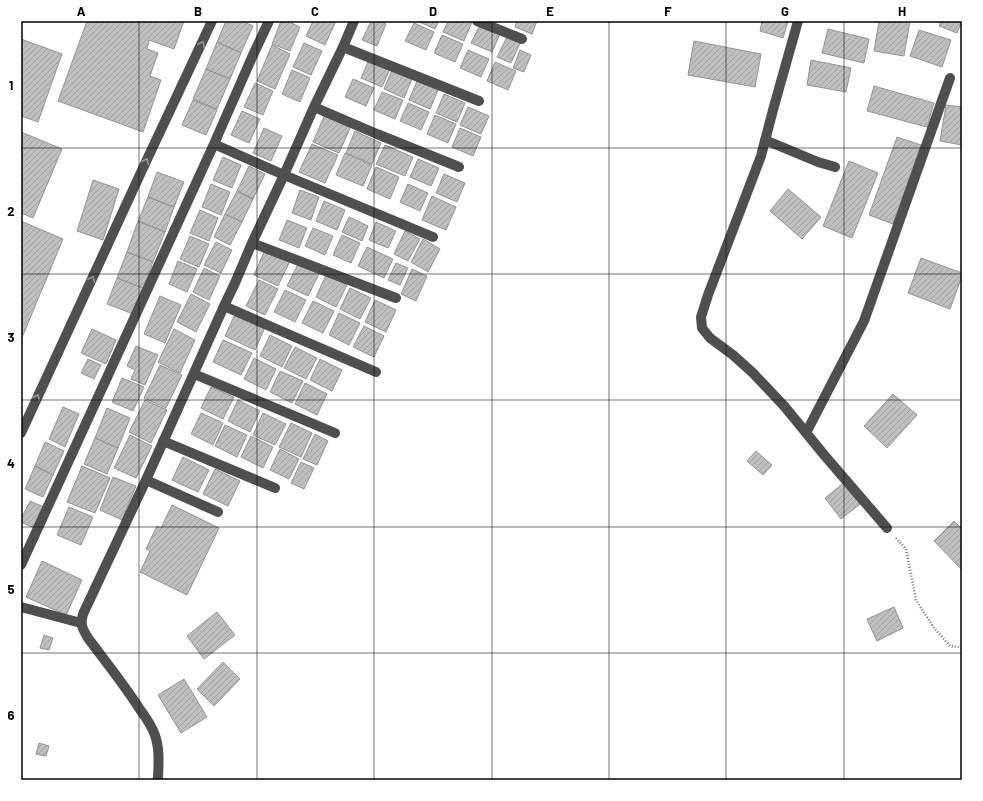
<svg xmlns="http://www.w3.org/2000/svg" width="983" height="801" viewBox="0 0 983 801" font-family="Barlow,sans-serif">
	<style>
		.building { fill: url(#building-hatch); stroke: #939393 }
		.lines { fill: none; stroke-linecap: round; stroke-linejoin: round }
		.path { stroke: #717171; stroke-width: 2.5; stroke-dasharray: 1 2; stroke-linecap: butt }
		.minor { stroke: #4f4f4f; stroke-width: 10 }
		.oneway { stroke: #959595 }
		.grid { fill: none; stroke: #000; stroke-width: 1; stroke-opacity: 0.55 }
		.neatline { fill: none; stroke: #000; stroke-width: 1.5 }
		.grid-label { font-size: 13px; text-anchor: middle; font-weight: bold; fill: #000 }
	</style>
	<defs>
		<pattern id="building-hatch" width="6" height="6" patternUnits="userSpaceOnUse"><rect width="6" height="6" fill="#bfbfbf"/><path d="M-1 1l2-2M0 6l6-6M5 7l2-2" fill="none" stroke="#a2a2a2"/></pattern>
	</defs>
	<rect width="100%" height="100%" fill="#fff"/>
	<path class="building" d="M 87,21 L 184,21 L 174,49 L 149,40 L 147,49 L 158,53 L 150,76 L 161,80 L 143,132 L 58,101 Z
		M 226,21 L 242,21 L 253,26 L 241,53 L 217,42 Z
		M 281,21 L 287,21 L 300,27 L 290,51 L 272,44 Z
		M 313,21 L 336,21 L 325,45 L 306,36 Z
		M 371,21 L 380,21 L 386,24 L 377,46 L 362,40 Z
		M 417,21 L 439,21 L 435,29 Z
		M 448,21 L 469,21 L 472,22 L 464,41 L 443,32 Z
		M 517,21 L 537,21 L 532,34 L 515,27 Z
		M 762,21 L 788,21 L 783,38 L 760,31 Z
		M 879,21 L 910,21 L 904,56 L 874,51 Z
		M 941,21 L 962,21 L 957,33 L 939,26 Z
		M 414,23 L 434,32 L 426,50 L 405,41 Z
		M 480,25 L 500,34 L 492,52 L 471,43 Z
		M 828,29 L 869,39 L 864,63 L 822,53 Z
		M 919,30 L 951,40 L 942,67 L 910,56 Z
		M 442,35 L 463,44 L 455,62 L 434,53 Z
		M 508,35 L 521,41 L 511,63 L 497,57 Z
		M 21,39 L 62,54 L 38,122 L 21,116 Z
		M 694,41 L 761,54 L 755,87 L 688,75 Z
		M 217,42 L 241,53 L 230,79 L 206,69 Z
		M 304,43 L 322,51 L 311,75 L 293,67 Z
		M 272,45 L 290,54 L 275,89 L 257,81 Z
		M 468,50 L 489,59 L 481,77 L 460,68 Z
		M 520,50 L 531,55 L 524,72 L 513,68 Z
		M 369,60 L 390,69 L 382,87 L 361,78 Z
		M 811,60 L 851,68 L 846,92 L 807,85 Z
		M 495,62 L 516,71 L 508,90 L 487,81 Z
		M 206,69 L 230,79 L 217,109 L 193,99 Z
		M 292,70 L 310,78 L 300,102 L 282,94 Z
		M 392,70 L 412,79 L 404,98 L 384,89 Z
		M 353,79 L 374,88 L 366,106 L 345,97 Z
		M 417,81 L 438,90 L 430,109 L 409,100 Z
		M 255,83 L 273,91 L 263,115 L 244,107 Z
		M 874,86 L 934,103 L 927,127 L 867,111 Z
		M 382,92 L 403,100 L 395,119 L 374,110 Z
		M 444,94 L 465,103 L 457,122 L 436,113 Z
		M 193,100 L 217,110 L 206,135 L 182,125 Z
		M 408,103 L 429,112 L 421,130 L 400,121 Z
		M 946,105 L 962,107 L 962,145 L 940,141 Z
		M 468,107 L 489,116 L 481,134 L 460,125 Z
		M 242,111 L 260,119 L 249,143 L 231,135 Z
		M 325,114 L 351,126 L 339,153 L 313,142 Z
		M 435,115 L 456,124 L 448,143 L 427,134 Z
		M 264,128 L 282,136 L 271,161 L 253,153 Z
		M 460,128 L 481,137 L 473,156 L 452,147 Z
		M 355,131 L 381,143 L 372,164 L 346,153 Z
		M 21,132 L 62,149 L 33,218 L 21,213 Z
		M 897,137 L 921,145 L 893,224 L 869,215 Z
		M 312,144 L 338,155 L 325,183 L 299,172 Z
		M 385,145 L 413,157 L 405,176 L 376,164 Z
		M 345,153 L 372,165 L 363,186 L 336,175 Z
		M 223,157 L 241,165 L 232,188 L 213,180 Z
		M 418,159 L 439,168 L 431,186 L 410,177 Z
		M 849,161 L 878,173 L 852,238 L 823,226 Z
		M 249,166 L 265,174 L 253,199 L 237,191 Z
		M 376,167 L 399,177 L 390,199 L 367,189 Z
		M 157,172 L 184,182 L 174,207 L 148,197 Z
		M 444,174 L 465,183 L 457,202 L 436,193 Z
		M 93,180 L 119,189 L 103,240 L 77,231 Z
		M 211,184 L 230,192 L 221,215 L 202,207 Z
		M 408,184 L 428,193 L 420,211 L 400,202 Z
		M 788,189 L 821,217 L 802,239 L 770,211 Z
		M 300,190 L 319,197 L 311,220 L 292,213 Z
		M 237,191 L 253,199 L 242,222 L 225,214 Z
		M 432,196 L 456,207 L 446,230 L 422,220 Z
		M 148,197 L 174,207 L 165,232 L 138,221 Z
		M 324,201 L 345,210 L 337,230 L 316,221 Z
		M 200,210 L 218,218 L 209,241 L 190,233 Z
		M 225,214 L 242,222 L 230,245 L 214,237 Z
		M 349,217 L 368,226 L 362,241 L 342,232 Z
		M 287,220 L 307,228 L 299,248 L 279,240 Z
		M 21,221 L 63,239 L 21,340 Z
		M 138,221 L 165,232 L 153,262 L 127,252 Z
		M 376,222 L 396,231 L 388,248 L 369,240 Z
		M 313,228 L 333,236 L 325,255 L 305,246 Z
		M 405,231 L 420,239 L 408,261 L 394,254 Z
		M 342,235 L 360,243 L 351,263 L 333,255 Z
		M 190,236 L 209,244 L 199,267 L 180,259 Z
		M 423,239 L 440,249 L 428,272 L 411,262 Z
		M 216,242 L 232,250 L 221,273 L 204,265 Z
		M 367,247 L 393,259 L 384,278 L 358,266 Z
		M 265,250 L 290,261 L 278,286 L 254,275 Z
		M 127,252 L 153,262 L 143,288 L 117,278 Z
		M 921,258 L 962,273 L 962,276 L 950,309 L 908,293 Z
		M 178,261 L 197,269 L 187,292 L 169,284 Z
		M 396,263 L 408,268 L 400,285 L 388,280 Z
		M 298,264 L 319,274 L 308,296 L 287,286 Z
		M 204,268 L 220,276 L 209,300 L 193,292 Z
		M 412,269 L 427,276 L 416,301 L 401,294 Z
		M 326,275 L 347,285 L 336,307 L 316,297 Z
		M 117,278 L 143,288 L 133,314 L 107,304 Z
		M 259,280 L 278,289 L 265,315 L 246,306 Z
		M 350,288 L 371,298 L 360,319 L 340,309 Z
		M 285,290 L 306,300 L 295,322 L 274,312 Z
		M 191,294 L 210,304 L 196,332 L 177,322 Z
		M 160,296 L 181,305 L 165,343 L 144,334 Z
		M 375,300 L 396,310 L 386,332 L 365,322 Z
		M 313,301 L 334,311 L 323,333 L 302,323 Z
		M 236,312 L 265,327 L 255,350 L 225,336 Z
		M 339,313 L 360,323 L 349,345 L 329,335 Z
		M 364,326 L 384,336 L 374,357 L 353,347 Z
		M 92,329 L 116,340 L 106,364 L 81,353 Z
		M 174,329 L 195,340 L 180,373 L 158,362 Z
		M 270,335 L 292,346 L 282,367 L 260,356 Z
		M 223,340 L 252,353 L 241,375 L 213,362 Z
		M 136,346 L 158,355 L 145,385 L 131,379 L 135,370 L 127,366 Z
		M 295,347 L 317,358 L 306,379 L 284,368 Z
		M 254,358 L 276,369 L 266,390 L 244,379 Z
		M 88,359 L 101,365 L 94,379 L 81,373 Z
		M 320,359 L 342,370 L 332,391 L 310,380 Z
		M 160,365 L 182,375 L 166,408 L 144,398 Z
		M 280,371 L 303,381 L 292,403 L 270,392 Z
		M 122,378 L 144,387 L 133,411 L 112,402 Z
		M 305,383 L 327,394 L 317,415 L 295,404 Z
		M 211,387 L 234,397 L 223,419 L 201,408 Z
		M 893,394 L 917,415 L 887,448 L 864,426 Z
		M 145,400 L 167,410 L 151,443 L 129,432 Z
		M 238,400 L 260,411 L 250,432 L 228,421 Z
		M 63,407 L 79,414 L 65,447 L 49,439 Z
		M 107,408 L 130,418 L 118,448 L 95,438 Z
		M 201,413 L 223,423 L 213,445 L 191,434 Z
		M 263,413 L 286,424 L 275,445 L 253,435 Z
		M 291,423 L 312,433 L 301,457 L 279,447 Z
		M 225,425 L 247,435 L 237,457 L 215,446 Z
		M 315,434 L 328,441 L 317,465 L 303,459 Z
		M 130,435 L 152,446 L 136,478 L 114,468 Z
		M 251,436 L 273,447 L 263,468 L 241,457 Z
		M 95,438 L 118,448 L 107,474 L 84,464 Z
		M 45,442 L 64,451 L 53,475 L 35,466 Z
		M 280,449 L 299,459 L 289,479 L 270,470 Z
		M 756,451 L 772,465 L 763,475 L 747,461 Z
		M 183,457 L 209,470 L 198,492 L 172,480 Z
		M 301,462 L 314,468 L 304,489 L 291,483 Z
		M 35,466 L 53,475 L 43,497 L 25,489 Z
		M 82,466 L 110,478 L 95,513 L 67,502 Z
		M 215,469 L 240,481 L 228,506 L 203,494 Z
		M 113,477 L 136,486 L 122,520 L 100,510 Z
		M 845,482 L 860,504 L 841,519 L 825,498 Z
		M 30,501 L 44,507 L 34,528 L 21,522 L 21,519 Z
		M 172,505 L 219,528 L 187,595 L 140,572 L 150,551 L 146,549 L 157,526 L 161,528 Z
		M 69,507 L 93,517 L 81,545 L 57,535 Z
		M 954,521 L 962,529 L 962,570 L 934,541 Z
		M 42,561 L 82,580 L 66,615 L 26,597 Z
		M 894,607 L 903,628 L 877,641 L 867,619 Z
		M 217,612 L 235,635 L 204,659 L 187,636 Z
		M 44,635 L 53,638 L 49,650 L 40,648 Z
		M 223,662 L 240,679 L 214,706 L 197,689 Z
		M 184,679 L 207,717 L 181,733 L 158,695 Z
		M 39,743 L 49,746 L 46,756 L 36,754 Z"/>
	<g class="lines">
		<path class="path" d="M 896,538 L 906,549 L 916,600 L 934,628 L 950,646 L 962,647"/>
		<path class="minor" d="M 477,21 L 522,39
			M 798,21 L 773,110 L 761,156 L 708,295 L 701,317 L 702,328 L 710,338 L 733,355 L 753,373 L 785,407 L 825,456 L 887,528
			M 343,47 L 479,101
			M 314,107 L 377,134 L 459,167
			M 765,140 L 818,162 L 835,167
			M 214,144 L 284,175 L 433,237
			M 252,243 L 396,298
			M 224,306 L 274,328 L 376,372
			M 194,374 L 335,433
			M 21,433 L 143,168 L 212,21
			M 806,433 L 864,321 L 950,78
			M 163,441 L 275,488
			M 146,480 L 218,512
			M 21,565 L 214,144 L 253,55 L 269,21
			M 21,607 L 81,623
			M 158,780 C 158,768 160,755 157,743 C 155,730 146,718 139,708 C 123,683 105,661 88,638 C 82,628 80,625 83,614 L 146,480 L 224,306 L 235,283 L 252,243 L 284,175 L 314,107 L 343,47 L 354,21"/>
	</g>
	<defs><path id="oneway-chevron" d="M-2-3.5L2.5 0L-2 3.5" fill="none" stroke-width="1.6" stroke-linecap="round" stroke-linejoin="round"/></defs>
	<g class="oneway">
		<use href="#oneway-chevron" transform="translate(202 44) rotate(-65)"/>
		<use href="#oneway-chevron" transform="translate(146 161) rotate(-65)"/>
		<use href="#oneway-chevron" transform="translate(92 279) rotate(-65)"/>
		<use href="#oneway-chevron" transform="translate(37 397) rotate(-65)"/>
	</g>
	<path class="grid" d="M 139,21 L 139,780M 257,21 L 257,780M 374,21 L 374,780M 492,21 L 492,780M 609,21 L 609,780M 726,21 L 726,780M 844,21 L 844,780M 21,148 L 962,148M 21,274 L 962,274M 21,400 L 962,400M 21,527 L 962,527M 21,653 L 962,653"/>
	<rect width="983" height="801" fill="none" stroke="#ffffff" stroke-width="44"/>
	<rect x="22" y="22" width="939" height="757" class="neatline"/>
	<g class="grid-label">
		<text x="81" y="16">A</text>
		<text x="198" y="16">B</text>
		<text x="315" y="16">C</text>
		<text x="433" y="16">D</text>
		<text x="550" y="16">E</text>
		<text x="668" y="16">F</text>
		<text x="785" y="16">G</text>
		<text x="902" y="16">H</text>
		<text x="11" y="90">1</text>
		<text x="11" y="216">2</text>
		<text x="11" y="342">3</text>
		<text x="11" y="468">4</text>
		<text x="11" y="594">5</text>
		<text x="11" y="720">6</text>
	</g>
</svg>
